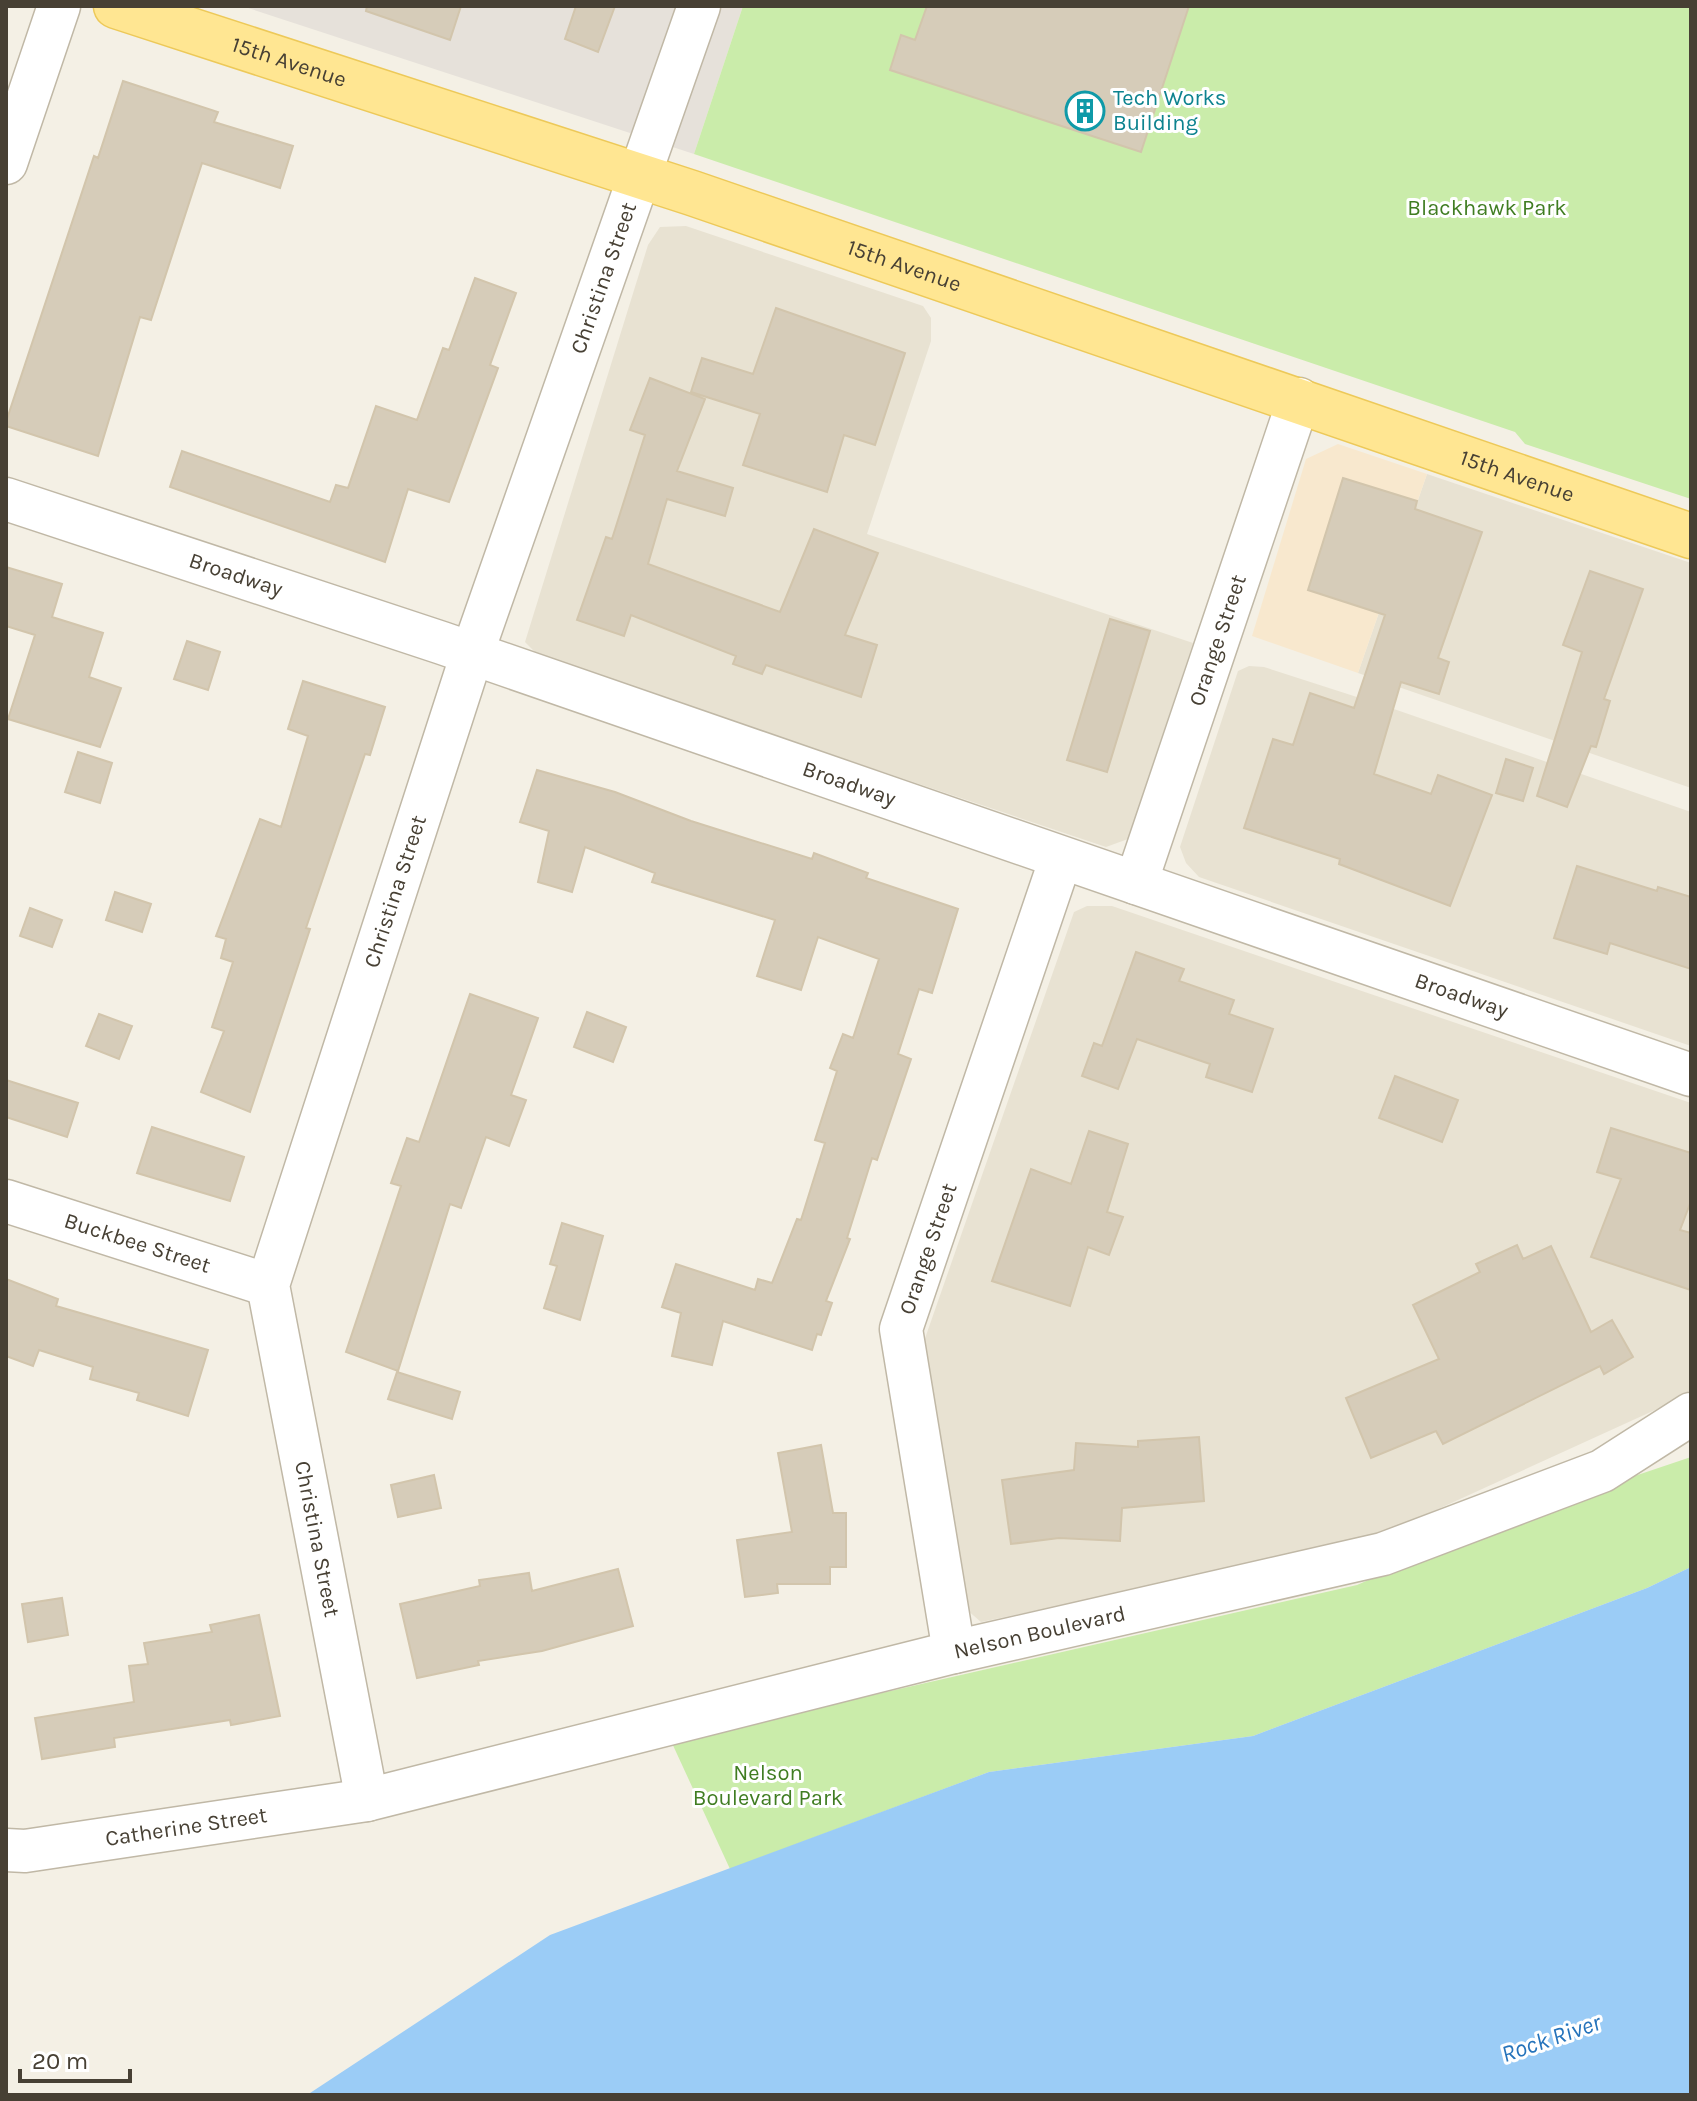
<svg xmlns="http://www.w3.org/2000/svg" width="1697" height="2101" viewBox="0 0 1697 2101" font-family="Karla,sans-serif">
	<style>
		.residential { fill: #e8e2d2 }
		.commercial { fill: #f8e8ce }
		.industrial { fill: #e6e1da }
		.green { fill: #caecaa }
		.water { fill: #9bccf6 }
		.building { fill: #d6ccb9; stroke: #d2c5ac; stroke-width: 2 }
		.lines { fill: none; stroke-linecap: round; stroke-linejoin: round }
		.minor-casing { stroke: #c0b8a6; stroke-width: 45 }
		.major-casing { stroke: #edc959; stroke-width: 47 }
		.minor { stroke: #fff; stroke-width: 42 }
		.major { stroke: #ffe692; stroke-width: 44 }
		.labels { text-anchor: middle; dominant-baseline: central; stroke-width: 6; stroke-linejoin: round; paint-order: stroke }
		.street-label { font-size: 22px; fill: #474034; stroke: #fff }
		.culture-label { font-size: 22px; fill: #0d838f; stroke: #fff; text-anchor: start }
		.park-label { font-size: 22px; fill: #407d22; stroke: #fff }
		.water-label { font-size: 24px; font-style: italic; fill: #2573bb; stroke: #fff }
	</style>
	<rect width="100%" height="100%" fill="#f4f0e5"/>
	<path class="residential" d="M 686,226 L 923,306 L 931,318 L 931,341 L 867,534 L 1193,643 L 1128,839 L 1106,847 L 539,656 L 525,642 L 648,245 L 660,227 Z
		M 1427,474 L 1691,563 L 1691,788 L 1358,673 Z
		M 1249,666 L 1264,667 L 1391,708 L 1691,812 L 1691,1046 L 1199,877 L 1186,863 L 1180,847 L 1238,671 Z
		M 1087,906 L 1112,906 L 1691,1103 L 1691,1390 L 1666,1405 L 1368,1541 L 981,1622 L 966,1609 L 915,1367 L 1074,912 Z"/>
	<path class="commercial" d="M 1338,444 L 1427,474 L 1358,673 L 1252,636 L 1306,459 Z"/>
	<path class="industrial" d="M 242,6 L 743,6 L 694,154 Z"/>
	<path class="green" d="M 743,6 L 1691,6 L 1691,499 L 1525,444 L 1515,432 L 694,154 Z
		M 1691,1457 L 1691,1567 L 1647,1588 L 1253,1736 L 989,1772 L 730,1869 L 671,1741 L 1357,1585 L 1513,1517 Z"/>
	<path class="water" d="M 1691,1567 L 1691,2095 L 307,2095 L 550,1935 L 989,1772 L 1253,1736 L 1647,1588 Z"/>
	<path class="building" d="M 367,6 L 461,6 L 450,40 L 366,11 Z
		M 576,6 L 615,6 L 598,52 L 565,39 Z
		M 927,6 L 1189,6 L 1141,152 L 890,70 L 901,35 L 915,40 Z
		M 123,81 L 218,112 L 214,122 L 293,146 L 280,188 L 202,163 L 151,320 L 140,317 L 98,456 L 6,426 L 6,422 L 94,156 L 98,158 Z
		M 475,278 L 516,293 L 490,365 L 498,368 L 449,502 L 408,489 L 385,562 L 170,487 L 182,451 L 330,502 L 336,485 L 348,488 L 376,406 L 417,420 L 443,348 L 449,350 Z
		M 776,308 L 905,353 L 875,445 L 844,435 L 827,492 L 743,465 L 760,414 L 691,392 L 702,358 L 753,374 Z
		M 650,378 L 705,399 L 677,471 L 733,488 L 725,516 L 667,499 L 648,564 L 780,612 L 814,529 L 878,553 L 845,635 L 877,645 L 861,697 L 766,665 L 762,674 L 733,664 L 736,656 L 631,615 L 624,636 L 577,620 L 606,537 L 612,539 L 645,435 L 630,430 Z
		M 1343,478 L 1417,501 L 1415,509 L 1482,532 L 1438,658 L 1449,662 L 1439,694 L 1401,682 L 1374,774 L 1431,794 L 1438,775 L 1492,795 L 1450,906 L 1339,864 L 1340,859 L 1244,828 L 1273,739 L 1293,745 L 1310,693 L 1354,708 L 1385,615 L 1308,590 Z
		M 6,567 L 62,584 L 52,617 L 103,633 L 89,677 L 121,688 L 100,747 L 8,719 L 35,635 L 6,626 Z
		M 1590,571 L 1643,589 L 1604,699 L 1610,701 L 1596,747 L 1591,746 L 1567,807 L 1537,796 L 1582,652 L 1563,645 Z
		M 1110,619 L 1150,631 L 1107,772 L 1067,760 Z
		M 187,641 L 220,652 L 208,690 L 174,679 Z
		M 303,681 L 385,707 L 370,755 L 365,754 L 306,928 L 310,929 L 250,1112 L 201,1092 L 224,1031 L 212,1027 L 233,962 L 221,958 L 226,939 L 216,936 L 260,819 L 281,827 L 308,736 L 288,729 Z
		M 78,752 L 112,763 L 100,803 L 65,792 Z
		M 1506,759 L 1533,768 L 1523,801 L 1496,793 Z
		M 537,770 L 615,792 L 691,821 L 812,859 L 814,853 L 868,873 L 866,878 L 958,909 L 932,993 L 919,989 L 898,1054 L 911,1059 L 877,1160 L 872,1158 L 847,1238 L 850,1239 L 826,1301 L 832,1303 L 821,1335 L 817,1334 L 812,1350 L 723,1321 L 712,1365 L 672,1356 L 681,1313 L 662,1307 L 676,1264 L 755,1290 L 758,1279 L 772,1283 L 797,1219 L 801,1220 L 825,1143 L 815,1140 L 837,1071 L 830,1068 L 843,1034 L 853,1038 L 879,959 L 818,937 L 801,990 L 757,976 L 775,920 L 652,882 L 655,873 L 585,847 L 572,892 L 538,882 L 549,831 L 520,822 Z
		M 1577,866 L 1657,891 L 1658,887 L 1691,897 L 1691,969 L 1610,943 L 1607,954 L 1554,938 Z
		M 115,892 L 151,904 L 142,932 L 106,920 Z
		M 30,908 L 62,920 L 52,947 L 20,936 Z
		M 1136,952 L 1184,969 L 1179,981 L 1234,1000 L 1229,1014 L 1273,1029 L 1252,1092 L 1206,1077 L 1210,1064 L 1137,1039 L 1118,1089 L 1082,1076 L 1094,1043 L 1102,1046 Z
		M 470,994 L 538,1018 L 511,1095 L 526,1100 L 509,1146 L 486,1137 L 461,1208 L 450,1204 L 398,1371 L 346,1352 L 401,1186 L 391,1183 L 407,1138 L 419,1142 Z
		M 587,1012 L 626,1027 L 613,1062 L 574,1047 Z
		M 99,1014 L 132,1026 L 119,1059 L 86,1046 Z
		M 1395,1076 L 1458,1100 L 1442,1142 L 1379,1118 Z
		M 6,1080 L 78,1103 L 67,1137 L 6,1117 Z
		M 152,1127 L 244,1157 L 230,1201 L 137,1173 Z
		M 1611,1128 L 1691,1153 L 1691,1201 L 1680,1230 L 1691,1233 L 1691,1290 L 1591,1257 L 1621,1179 L 1597,1172 Z
		M 1089,1131 L 1128,1144 L 1107,1212 L 1123,1217 L 1109,1255 L 1088,1247 L 1070,1306 L 992,1281 L 1031,1169 L 1071,1184 Z
		M 562,1223 L 603,1236 L 580,1320 L 544,1308 L 557,1266 L 550,1264 Z
		M 1517,1245 L 1523,1259 L 1551,1246 L 1591,1332 L 1612,1320 L 1633,1357 L 1604,1374 L 1600,1366 L 1443,1444 L 1436,1431 L 1371,1458 L 1346,1398 L 1439,1359 L 1413,1305 L 1480,1272 L 1476,1264 Z
		M 6,1279 L 58,1299 L 56,1306 L 208,1350 L 188,1416 L 137,1400 L 139,1393 L 90,1379 L 93,1367 L 39,1350 L 33,1366 L 6,1356 Z
		M 397,1372 L 460,1392 L 452,1419 L 388,1399 Z
		M 1199,1437 L 1204,1501 L 1122,1508 L 1120,1541 L 1059,1538 L 1011,1544 L 1002,1480 L 1074,1470 L 1076,1443 L 1138,1447 L 1138,1441 Z
		M 821,1445 L 833,1513 L 846,1513 L 846,1567 L 830,1567 L 830,1584 L 777,1584 L 778,1593 L 745,1597 L 737,1540 L 792,1532 L 778,1453 Z
		M 434,1475 L 441,1508 L 398,1517 L 391,1485 Z
		M 618,1569 L 633,1626 L 542,1651 L 478,1661 L 479,1665 L 417,1678 L 400,1604 L 480,1586 L 479,1580 L 529,1573 L 532,1591 Z
		M 62,1598 L 68,1635 L 28,1642 L 22,1604 Z
		M 259,1615 L 280,1716 L 231,1725 L 230,1720 L 114,1738 L 115,1747 L 42,1759 L 35,1718 L 134,1702 L 129,1666 L 148,1664 L 144,1643 L 212,1632 L 210,1625 Z"/>
	<g class="lines">
		<defs>
			<g id="minor">
				<path d="M 6,163 L 59,6"/>
				<path id="s1" d="M 6,499 L 442,643 L 1691,1075"/>
				<path id="s2" d="M 1136,883 L 1299,399"/>
				<path id="s3" d="M 6,1201 L 268,1285"/>
				<path id="s4" d="M 954,1652 L 901,1329 L 1061,858"/>
				<path id="s5" d="M 367,1800 L 268,1285 L 472,654 L 699,6"/>
				<path id="s6" d="M 6,1850 L 25,1851 L 367,1800 L 954,1652 L 1383,1554 L 1602,1471 L 1691,1414"/>
			</g>
			<g id="major">
				<path id="s7" d="M 116,6 L 692,193 L 1691,536"/>
			</g>
		</defs>
		<use href="#minor" class="minor-casing"/>
		<use href="#major" class="major-casing"/>
		<use href="#minor" class="minor"/>
		<use href="#major" class="major"/>
	</g>
	<defs>
		<symbol id="building-ring" viewBox="-11 -11 22 22"><circle r="9.5" fill="#fff" stroke="#0f9aa8" stroke-width="1.5"/><path d="M-4-6H4V6H1V3H-1V6H-4ZM-2.5-4.3h1.7v1.8h-1.7ZM.8-4.3h1.7v1.8H.8ZM-2.5-1h1.7V.8h-1.7ZM.8-1h1.7V.8H.8Z" fill="#0f9aa8"/></symbol>
	</defs>
	<g fill-rule="evenodd">
		<use href="#building-ring" x="1063" y="89" width="44" height="44"/>
	</g>
	<g class="labels">
		<g class="street-label">
			<text stroke="none"><textPath href="#s7" startOffset="182">15th Avenue</textPath></text>
			<text stroke="none"><textPath href="#s7" startOffset="830">15th Avenue</textPath></text>
			<text stroke="none"><textPath href="#s5" startOffset="1586">Christina Street</textPath></text>
			<text stroke="none"><textPath href="#s7" startOffset="1478">15th Avenue</textPath></text>
			<text stroke="none"><textPath href="#s1" startOffset="242">Broadway</textPath></text>
			<text stroke="none"><textPath href="#s2" startOffset="256">Orange Street</textPath></text>
			<text stroke="none"><textPath href="#s1" startOffset="890">Broadway</textPath></text>
			<text stroke="none"><textPath href="#s5" startOffset="938">Christina Street</textPath></text>
			<text stroke="none"><textPath href="#s1" startOffset="1538">Broadway</textPath></text>
			<text stroke="none"><textPath href="#s3" startOffset="138">Buckbee Street</textPath></text>
			<text stroke="none"><textPath href="#s4" startOffset="412">Orange Street</textPath></text>
			<text transform="translate(317 1539) rotate(79)">Christina Street</text>
			<text stroke="none"><textPath href="#s6" startOffset="1058">Nelson Boulevard</textPath></text>
			<text stroke="none"><textPath href="#s6" startOffset="182">Catherine Street</textPath></text>
		</g>
		<g class="culture-label">
			<text x="1113" y="98">Tech Works<tspan x="1113" dy="25">Building</tspan></text>
		</g>
		<g class="park-label">
			<text x="1487" y="208">Blackhawk Park</text>
			<text x="768" y="1773">Nelson<tspan x="768" dy="25">Boulevard Park</tspan></text>
		</g>
		<g class="water-label">
			<text transform="translate(1551 2038) rotate(-19)">Rock River</text>
		</g>
	</g>
	<rect width="1697" height="2101" fill="none" stroke="#474034" stroke-width="16"/>
	<path d="M20 2069v12h110v-12" fill="none" stroke="#474034" stroke-width="4"/>
	<text x="32" y="2069" font-size="24" fill="#474034" stroke="#ffffff" stroke-width="6" paint-order="stroke">20 m</text>
</svg>
